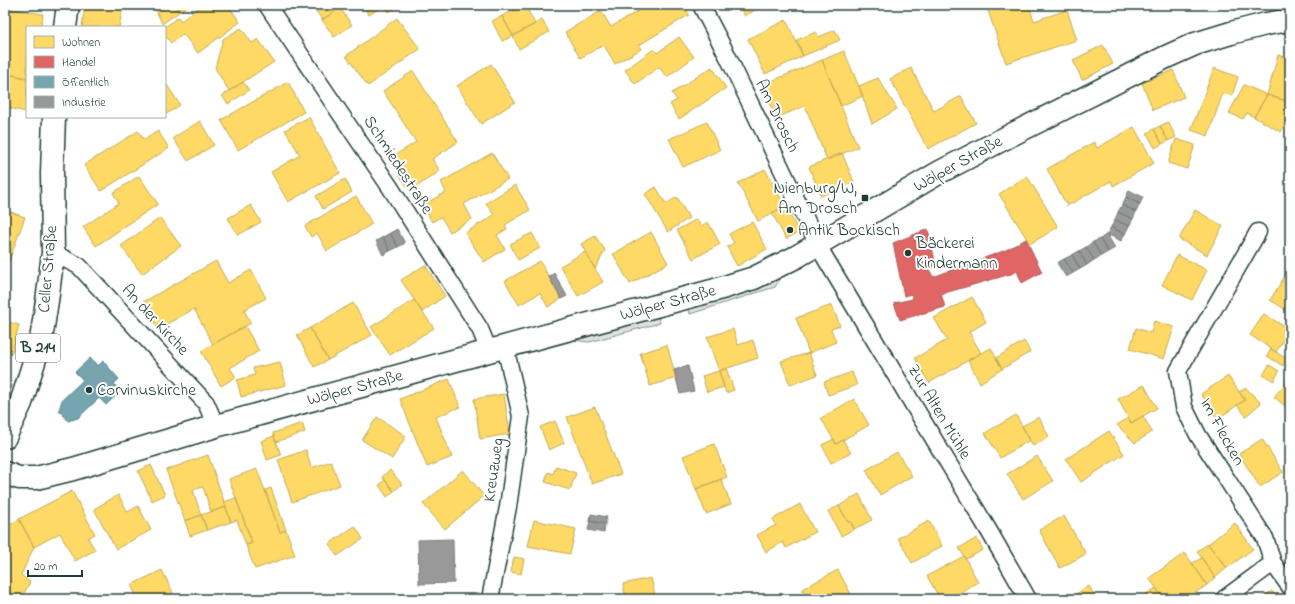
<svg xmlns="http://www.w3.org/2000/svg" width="1295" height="604" viewBox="0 0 1295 604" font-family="'Indie Flower',sans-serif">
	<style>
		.grass { fill: #dee3e2; stroke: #7e908b }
		.homes { fill: #ffd966; stroke: #bcaa57 }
		.shops { fill: #e06666; stroke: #a65a57 }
		.public { fill: #76a5af; stroke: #5c868a }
		.industry { fill: #999; stroke: #747d7b }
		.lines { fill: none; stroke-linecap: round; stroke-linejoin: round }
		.street-casing { stroke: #1f3d34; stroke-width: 19 }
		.secondary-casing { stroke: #1f3d34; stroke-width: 25 }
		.primary-casing { stroke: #1f3d34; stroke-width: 25 }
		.street { stroke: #fff; stroke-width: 16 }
		.secondary { stroke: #fff; stroke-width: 22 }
		.primary { stroke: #fff; stroke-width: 22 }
		.poi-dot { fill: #1f3d34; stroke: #fff; stroke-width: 1.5 }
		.labels { text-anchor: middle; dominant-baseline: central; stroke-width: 4; stroke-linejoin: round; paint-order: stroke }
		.shield { fill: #fff; stroke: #627771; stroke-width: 1 }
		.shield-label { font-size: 16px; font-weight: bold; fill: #1f3d34 }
		.street-label { font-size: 17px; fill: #1f3d34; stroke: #fff }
		.poi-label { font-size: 17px; fill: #1f3d34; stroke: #fff; text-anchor: start }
	</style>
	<rect width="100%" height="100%" fill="#fff"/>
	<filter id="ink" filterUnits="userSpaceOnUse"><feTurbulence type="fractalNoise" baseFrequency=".025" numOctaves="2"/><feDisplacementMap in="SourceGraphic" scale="8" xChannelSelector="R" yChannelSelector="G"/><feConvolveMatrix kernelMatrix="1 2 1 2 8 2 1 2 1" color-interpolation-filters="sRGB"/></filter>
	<g filter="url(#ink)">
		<path class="grass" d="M 784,271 L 775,287 L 690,314 L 689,305 Z
			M 657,314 L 660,323 L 589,342 L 564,339 Z"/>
		<path class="homes" d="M 85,5 L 110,5 L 123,7 L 119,27 L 82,27 Z
			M 154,5 L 174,5 L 179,12 L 162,24 Z
			M 174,5 L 189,5 L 179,12 Z
			M 202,5 L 228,5 L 240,22 L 198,53 L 183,34 L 171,43 L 165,35 L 165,27 L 178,17 L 181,21 Z
			M 312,5 L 344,5 L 322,20 Z
			M 362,5 L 384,5 L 369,15 Z
			M 384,5 L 400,5 L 389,12 Z
			M 525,5 L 535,24 L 513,36 L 502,16 Z
			M 648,5 L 684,5 L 689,15 L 639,45 L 641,49 L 615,64 L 604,45 L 580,58 L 565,32 L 601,11 L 611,27 Z
			M 738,5 L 763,5 L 745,16 Z
			M 986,5 L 1029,5 L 1034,21 L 1067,10 L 1077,40 L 1006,63 Z
			M 5,8 L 43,14 L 41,27 L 27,27 L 27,78 L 5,74 Z
			M 340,8 L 352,25 L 334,37 L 322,20 Z
			M 502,16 L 513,36 L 502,41 L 492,21 Z
			M 397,18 L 420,49 L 368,86 L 346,56 Z
			M 542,20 L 549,32 L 519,49 L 513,36 Z
			M 786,20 L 803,56 L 765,74 L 748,39 Z
			M 241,28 L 252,43 L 258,39 L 274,62 L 229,91 L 215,68 L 223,39 Z
			M 835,30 L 840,40 L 803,56 L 797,40 L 816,32 L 819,37 Z
			M 679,37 L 694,57 L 667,77 L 659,67 L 635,84 L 625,70 L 654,49 L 657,53 Z
			M 1103,45 L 1113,64 L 1082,80 L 1073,60 Z
			M 844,51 L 863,96 L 841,106 L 822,60 Z
			M 1278,55 L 1290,59 L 1290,102 L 1267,95 Z
			M 822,60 L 858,147 L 827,160 L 805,106 L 776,118 L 762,85 Z
			M 491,64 L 515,102 L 481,124 L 457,86 Z
			M 712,67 L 726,88 L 679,119 L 670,104 L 677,100 L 672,93 Z
			M 911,68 L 934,111 L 961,96 L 976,123 L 928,149 L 890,79 Z
			M 1214,68 L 1238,77 L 1232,96 L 1223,93 L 1208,136 L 1191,130 Z
			M 1173,70 L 1184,97 L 1153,110 L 1142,83 Z
			M 413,71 L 458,142 L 432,159 L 440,171 L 410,191 L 389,159 L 416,142 L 383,91 Z
			M 8,74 L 27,78 L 26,112 L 5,107 L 5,86 Z
			M 878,78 L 897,109 L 872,124 L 859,86 Z
			M 165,82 L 180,105 L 165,115 Z
			M 243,82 L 249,90 L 228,104 L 222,96 Z
			M 288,82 L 304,112 L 238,150 L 221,120 Z
			M 1244,85 L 1267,95 L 1254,117 L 1247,113 L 1243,119 L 1229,113 Z
			M 1267,95 L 1290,102 L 1290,115 L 1281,132 L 1254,117 Z
			M 309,117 L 340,173 L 288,202 L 271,172 L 300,155 L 285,130 Z
			M 200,121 L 214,145 L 188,161 L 173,138 Z
			M 707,122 L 720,150 L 683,167 L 669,139 Z
			M 1168,122 L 1176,137 L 1168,141 L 1160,126 Z
			M 1160,126 L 1168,141 L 1162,144 L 1154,129 Z
			M 1134,127 L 1154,163 L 1113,186 L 1111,181 L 1067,206 L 1047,169 L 1094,142 L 1097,148 Z
			M 1154,129 L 1162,144 L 1155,148 L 1147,133 Z
			M 138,131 L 144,140 L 158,131 L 169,148 L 101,191 L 84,165 Z
			M 1176,139 L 1195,145 L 1187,169 L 1168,163 Z
			M 492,153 L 508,179 L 464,204 L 472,219 L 450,232 L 441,217 L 432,222 L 423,205 L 446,192 L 441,182 Z
			M 842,153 L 854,182 L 821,196 L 809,167 Z
			M 765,169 L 785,206 L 758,221 L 738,183 Z
			M 139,176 L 158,204 L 96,246 L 83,227 L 119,203 L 113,193 Z
			M 1027,176 L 1058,227 L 1030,244 L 999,194 Z
			M 345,179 L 352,192 L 323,209 L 316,196 Z
			M 515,185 L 530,210 L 505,225 L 507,229 L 497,235 L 505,249 L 484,262 L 465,233 L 494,215 L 486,203 Z
			M 656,187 L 666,204 L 677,197 L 689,218 L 668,232 L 645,194 Z
			M 356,196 L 372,224 L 327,251 L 317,233 L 311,237 L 305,226 Z
			M 251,205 L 261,222 L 238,235 L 228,218 Z
			M 785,206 L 799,232 L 786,239 L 772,213 Z
			M 5,210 L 25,217 L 5,272 Z
			M 1195,210 L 1223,226 L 1207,255 L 1179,239 Z
			M 160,218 L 181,246 L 142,274 L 121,246 Z
			M 697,219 L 701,226 L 708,222 L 720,244 L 693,259 L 677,230 Z
			M 752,222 L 767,249 L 737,266 L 727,247 L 734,243 L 729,234 Z
			M 651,232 L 668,263 L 630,284 L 613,254 Z
			M 532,233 L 540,248 L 518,260 L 510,244 Z
			M 595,236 L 605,250 L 595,269 L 581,244 Z
			M 585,252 L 603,282 L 578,296 L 560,266 Z
			M 1177,255 L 1207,270 L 1192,300 L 1162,285 Z
			M 216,261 L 228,283 L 251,270 L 266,298 L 244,310 L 251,323 L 213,344 L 194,309 L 158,329 L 143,302 Z
			M 540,261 L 561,299 L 548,307 L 540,293 L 519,305 L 505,281 Z
			M 425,265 L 445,296 L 422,312 L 401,280 Z
			M 1290,268 L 1290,312 L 1270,300 Z
			M 972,297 L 986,322 L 969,332 L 981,353 L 929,383 L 915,358 L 947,340 L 934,318 Z
			M 414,300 L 434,328 L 390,355 L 371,327 Z
			M 353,303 L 372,335 L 328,360 L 310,328 Z
			M 832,305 L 840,326 L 831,329 L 836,342 L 809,353 L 796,318 Z
			M 1264,314 L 1290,330 L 1276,352 L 1250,335 Z
			M 5,321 L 19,325 L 12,352 L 5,350 Z
			M 1154,321 L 1174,327 L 1164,359 L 1130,349 L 1136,328 L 1151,333 Z
			M 245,326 L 259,351 L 230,368 L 236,377 L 221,386 L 201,351 Z
			M 310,328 L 328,360 L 314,367 L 297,335 Z
			M 733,329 L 738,345 L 753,340 L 758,358 L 719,371 L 707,337 Z
			M 1024,341 L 1030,352 L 1002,369 L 996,358 Z
			M 667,345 L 676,378 L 650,386 L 640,353 Z
			M 991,348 L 1002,369 L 980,383 L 968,360 Z
			M 1271,349 L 1287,359 L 1283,366 L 1267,356 Z
			M 809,353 L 817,375 L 790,385 L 781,361 Z
			M 280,362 L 286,385 L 241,397 L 237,380 L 255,375 L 253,368 Z
			M 1269,365 L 1279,371 L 1274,381 L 1263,375 Z
			M 726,368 L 734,390 L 726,393 L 719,371 Z
			M 719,371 L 724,387 L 707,392 L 702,376 Z
			M 852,372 L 857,385 L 828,395 L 824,382 Z
			M 1228,376 L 1245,400 L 1217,419 L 1201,394 Z
			M 1290,378 L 1290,410 L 1274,397 Z
			M 449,379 L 460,407 L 436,417 L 452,457 L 427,467 L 400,399 Z
			M 1144,385 L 1157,408 L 1131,423 L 1118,399 Z
			M 1246,388 L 1261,403 L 1246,416 L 1237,405 L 1245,400 L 1239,392 Z
			M 504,394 L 510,434 L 480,439 L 474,399 Z
			M 854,399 L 869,425 L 836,444 L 821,418 Z
			M 595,407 L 621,474 L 592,484 L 567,417 Z
			M 1016,415 L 1030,440 L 1000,458 L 985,433 Z
			M 1143,416 L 1152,432 L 1135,443 L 1117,425 L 1128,418 L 1131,423 Z
			M 377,417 L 406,436 L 392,459 L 362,440 Z
			M 1039,417 L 1049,437 L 1033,446 L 1022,426 Z
			M 555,421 L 564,443 L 549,450 L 540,427 Z
			M 302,423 L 305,432 L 276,442 L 273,433 Z
			M 1109,431 L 1124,454 L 1081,482 L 1066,459 Z
			M 274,436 L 281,455 L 267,460 L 261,441 Z
			M 834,439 L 836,444 L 843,440 L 851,453 L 831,463 L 822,445 Z
			M 1262,439 L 1283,472 L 1260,487 L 1239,454 Z
			M 714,444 L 727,477 L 696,489 L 683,456 Z
			M 306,450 L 311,468 L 331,461 L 340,485 L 292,502 L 278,460 Z
			M 897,452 L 912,476 L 880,495 L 866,470 Z
			M 208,455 L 226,507 L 211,512 L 203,487 L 193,490 L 201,515 L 185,521 L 166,470 Z
			M 1037,456 L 1053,481 L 1023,499 L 1007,474 Z
			M 151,465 L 165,495 L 152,501 L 138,471 Z
			M 556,466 L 576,473 L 570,490 L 545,482 L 548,472 L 553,474 Z
			M 257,469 L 280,532 L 286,530 L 295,555 L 255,569 L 246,545 L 252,543 L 229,479 Z
			M 390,470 L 402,484 L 394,491 L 382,477 Z
			M 463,470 L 484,496 L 445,529 L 423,504 Z
			M 721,479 L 731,504 L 706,514 L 696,489 Z
			M 385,480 L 394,491 L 387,497 L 379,485 Z
			M 271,488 L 286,530 L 280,532 L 265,490 Z
			M 72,491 L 95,534 L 88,538 L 95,550 L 75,561 L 60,533 L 34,547 L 19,519 Z
			M 859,494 L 872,520 L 854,529 L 850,521 L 848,522 L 839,506 Z
			M 118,495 L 128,512 L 138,506 L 151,530 L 116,549 L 94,509 Z
			M 236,498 L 252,543 L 246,545 L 237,520 L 231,522 L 224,502 Z
			M 800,504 L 815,532 L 786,548 L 783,542 L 766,552 L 757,535 L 776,525 L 773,519 Z
			M 839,506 L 848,522 L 850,521 L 854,529 L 841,536 L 828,511 Z
			M 226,507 L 231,522 L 207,530 L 201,515 Z
			M 201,515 L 207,530 L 190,536 L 185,521 Z
			M 1064,516 L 1086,554 L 1060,568 L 1039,530 Z
			M 19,519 L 34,547 L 21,575 L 30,582 L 21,599 L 5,599 L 5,534 L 10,525 Z
			M 534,520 L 576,529 L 570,554 L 528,546 Z
			M 929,521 L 942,546 L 912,563 L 898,538 Z
			M 1235,523 L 1253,549 L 1227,568 L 1208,544 Z
			M 355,526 L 363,539 L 337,556 L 329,544 Z
			M 977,538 L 983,550 L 966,559 L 959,548 Z
			M 1208,544 L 1227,568 L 1215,578 L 1197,551 Z
			M 1185,553 L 1207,585 L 1186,599 L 1164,599 L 1149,578 Z
			M 964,556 L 978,582 L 949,599 L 940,599 L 927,576 Z
			M 514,557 L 524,559 L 521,574 L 511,572 Z
			M 1202,558 L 1215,578 L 1207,585 L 1192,563 Z
			M 162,570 L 173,593 L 161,599 L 138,599 L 131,585 Z
			M 838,570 L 853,598 L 807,599 L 802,589 Z
			M 651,578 L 655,595 L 635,599 L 626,599 L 623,584 Z
			M 1089,586 L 1097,599 L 1068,599 Z
			M 1156,588 L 1164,599 L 1149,599 L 1146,594 Z
			M 1272,591 L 1277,599 L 1259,599 Z
			M 556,594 L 557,599 L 517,599 Z"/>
		<path class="shops" d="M 928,229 L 936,266 L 929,269 L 933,277 L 1006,250 L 1026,239 L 1042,272 L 1022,283 L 1017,271 L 1011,274 L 941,294 L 945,307 L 900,320 L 894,303 L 913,299 L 911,294 L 904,296 L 893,243 Z"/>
		<path class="public" d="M 90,358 L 98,366 L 103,361 L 119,379 L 114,384 L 121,391 L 106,405 L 99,398 L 78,418 L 68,421 L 59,410 L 62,400 L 83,380 L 75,372 Z"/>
		<path class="industry" d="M 1129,190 L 1143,197 L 1140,204 L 1126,197 Z
			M 1126,197 L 1140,204 L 1136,212 L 1122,205 Z
			M 1122,205 L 1136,212 L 1133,219 L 1118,212 Z
			M 1118,212 L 1133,219 L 1129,226 L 1115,220 Z
			M 1115,220 L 1129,226 L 1125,234 L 1111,227 Z
			M 1111,227 L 1125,234 L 1121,241 L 1107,234 Z
			M 397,229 L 405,243 L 398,247 L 390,233 Z
			M 390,233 L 398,247 L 390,251 L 383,237 Z
			M 1107,234 L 1115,248 L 1108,252 L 1100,239 Z
			M 383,237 L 390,251 L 383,255 L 376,241 Z
			M 1100,239 L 1108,252 L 1101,256 L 1093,242 Z
			M 1093,242 L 1101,256 L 1094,260 L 1086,247 Z
			M 1086,247 L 1094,260 L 1087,265 L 1079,251 Z
			M 1079,251 L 1087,265 L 1080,269 L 1072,255 Z
			M 1072,255 L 1080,269 L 1073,273 L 1064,259 Z
			M 1064,259 L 1073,273 L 1066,277 L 1057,263 Z
			M 554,273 L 567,296 L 561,299 L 549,277 Z
			M 688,366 L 694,391 L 680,394 L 674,370 Z
			M 591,514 L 607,517 L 605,524 L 590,521 Z
			M 590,521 L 605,524 L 604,533 L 588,530 Z
			M 453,539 L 454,583 L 419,584 L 418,540 Z"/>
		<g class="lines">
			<defs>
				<path id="street" d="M 267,5 L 390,187 L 480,329 L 489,351
					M 701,5 L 727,55 L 811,230 L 824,256 L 989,531 L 1028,599
					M 1258,232 L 1178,371 L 1184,407 L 1198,435 L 1265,538 L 1273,563 L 1290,587
					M 53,253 L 79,266 L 206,403 L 216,426
					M 490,599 L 508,507 L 521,416 L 505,346
					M 1224,599 L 1273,563"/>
				<path id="secondary" d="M 5,473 L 19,478 L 36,478 L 73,469 L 216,426 L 489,351 L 715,290 L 754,278 L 796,257 L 940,172 L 1013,134 L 1166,57 L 1195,44 L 1231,33 L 1266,24 L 1290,20"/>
				<path id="primary" d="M 65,27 L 68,5
					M 5,437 L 21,403 L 41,340 L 48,294 L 53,253 L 52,173 L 54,117"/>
			</defs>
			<use href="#street" class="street-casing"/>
			<use href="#secondary" class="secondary-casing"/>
			<use href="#primary" class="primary-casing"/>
			<use href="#street" class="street"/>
			<use href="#secondary" class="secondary"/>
			<use href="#primary" class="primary"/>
		</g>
	</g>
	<g class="poi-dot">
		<rect x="861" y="194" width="8" height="8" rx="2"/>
		<circle cx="790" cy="230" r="4"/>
		<circle cx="908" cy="253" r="4"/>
		<circle cx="89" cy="390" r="4"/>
	</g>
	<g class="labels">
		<rect class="shield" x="16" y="334" width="44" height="28" rx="3"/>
		<g class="shield-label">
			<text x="38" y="348">B 214</text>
		</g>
		<g class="street-label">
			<text transform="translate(777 116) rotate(64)">Am Drosch</text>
			<text transform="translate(958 164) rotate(-29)">Wölper Straße</text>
			<text transform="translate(398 165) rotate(57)">Schmiedestraße</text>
			<text transform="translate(48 269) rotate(-85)">Celler Straße</text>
			<text transform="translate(668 303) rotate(-15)">Wölper Straße</text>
			<text transform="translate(155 320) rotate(47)">An der Kirche</text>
			<text transform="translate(355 388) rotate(-15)">Wölper Straße</text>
			<text transform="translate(939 412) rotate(59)">Zur Alten Mühle</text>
			<text transform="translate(1222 432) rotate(61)">Im Flecken</text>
			<text transform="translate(494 470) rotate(-82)">Kreuzweg</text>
		</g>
		<g class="poi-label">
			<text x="857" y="188" text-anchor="end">Nienburg/W,<tspan x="857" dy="20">Am Drosch</tspan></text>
			<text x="798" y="230">Antik Bockisch</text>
			<text x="916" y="243">Bäckerei<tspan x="916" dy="20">Kindermann</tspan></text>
			<text x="97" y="390">Corvinuskirche</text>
		</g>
	</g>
	<rect width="1295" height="604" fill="none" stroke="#fff" stroke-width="20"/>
	<rect x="10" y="10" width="1275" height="584" fill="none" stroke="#1f3d34" stroke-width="1.5" filter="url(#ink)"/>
	<rect x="26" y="26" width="140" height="92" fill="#ffffff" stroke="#a5b1ae"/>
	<rect x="34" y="36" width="20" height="12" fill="#ffd966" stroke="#a5b1ae"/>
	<text x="62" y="46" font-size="12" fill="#1f3d34">Wohnen</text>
	<rect x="34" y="56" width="20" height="12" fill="#e06666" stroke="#a5b1ae"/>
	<text x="62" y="66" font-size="12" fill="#1f3d34">Handel</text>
	<rect x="34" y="76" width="20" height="12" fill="#76a5af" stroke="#a5b1ae"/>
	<text x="62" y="86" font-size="12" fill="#1f3d34">Öffentlich</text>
	<rect x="34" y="96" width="20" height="12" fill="#999999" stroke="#a5b1ae"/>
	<text x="62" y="106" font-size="12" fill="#1f3d34">Industrie</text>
	<path d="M28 570v6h54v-6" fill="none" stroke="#1f3d34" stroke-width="2"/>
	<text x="34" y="570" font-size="12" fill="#1f3d34" stroke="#ffffff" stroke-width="3" paint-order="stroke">20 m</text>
</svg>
